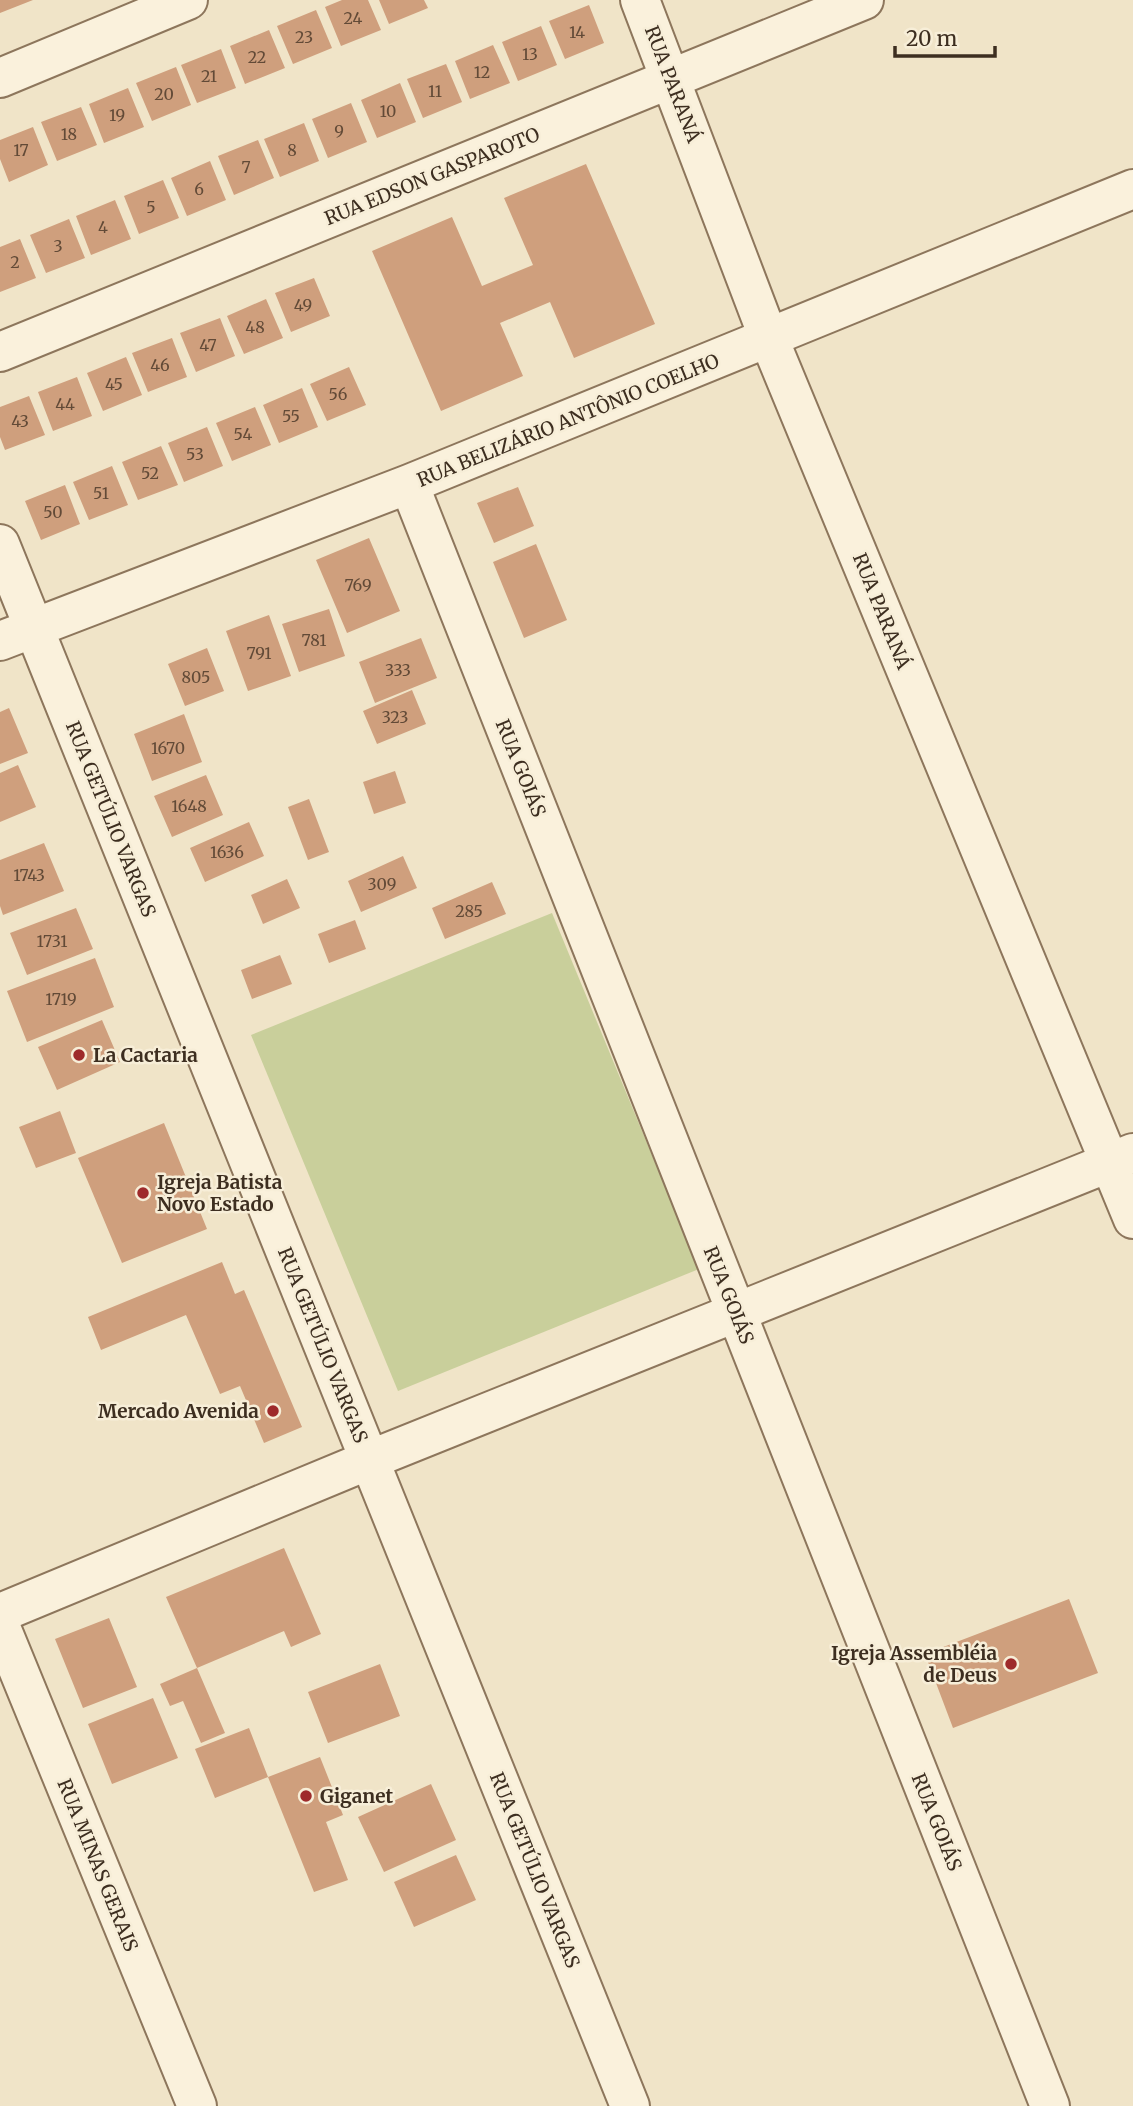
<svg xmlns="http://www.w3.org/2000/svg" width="1133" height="2106" viewBox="0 0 1133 2106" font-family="Merriweather,serif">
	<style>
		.green { fill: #c9cf9b }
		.building { fill: #cf9f7d }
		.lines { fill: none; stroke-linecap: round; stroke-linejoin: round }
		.minor-casing { stroke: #8d765c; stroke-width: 42 }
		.minor { stroke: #faf1dc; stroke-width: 38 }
		.poi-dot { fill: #9e2a2b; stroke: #f7eed8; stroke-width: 2.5 }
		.labels { text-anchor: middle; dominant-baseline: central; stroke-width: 5; stroke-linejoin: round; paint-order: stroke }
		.number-label { font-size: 16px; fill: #624a37 }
		.street-label { font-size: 19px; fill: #3d2e20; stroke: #f7eed8 }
		.poi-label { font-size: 19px; font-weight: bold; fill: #3d2e20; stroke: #f7eed8; text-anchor: start }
	</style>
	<rect width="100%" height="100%" fill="#f0e4c8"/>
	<path class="green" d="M 552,913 L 699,1269 L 398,1391 L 251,1035 Z"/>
	<path class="building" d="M 0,0 L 33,0 L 0,13 Z
		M 342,0 L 368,0 L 381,30 L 341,46 L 325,7 Z
		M 379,0 L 424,0 L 428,8 L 389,24 Z
		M 589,5 L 604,43 L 565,59 L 549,21 Z
		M 316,10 L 332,48 L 293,64 L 277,26 Z
		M 541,26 L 557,65 L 518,81 L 502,42 Z
		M 269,30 L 285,68 L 245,84 L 230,46 Z
		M 493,45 L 510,83 L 470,99 L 455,61 Z
		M 221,49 L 236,88 L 197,103 L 181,65 Z
		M 446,64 L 462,102 L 423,118 L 407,79 Z
		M 176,67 L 191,105 L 152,121 L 136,83 Z
		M 400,83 L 416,122 L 377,138 L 361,100 Z
		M 128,88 L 144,127 L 104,143 L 89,104 Z
		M 351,103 L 367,142 L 328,158 L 312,119 Z
		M 81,107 L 97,145 L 57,161 L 41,122 Z
		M 304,123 L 319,161 L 280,177 L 264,139 Z
		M 33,127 L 48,165 L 9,182 L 0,159 L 0,140 Z
		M 258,140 L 274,178 L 234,195 L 218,156 Z
		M 210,161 L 226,200 L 187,216 L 171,178 Z
		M 586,164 L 655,324 L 574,358 L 550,302 L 500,323 L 523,376 L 441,411 L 372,251 L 452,217 L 482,286 L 533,265 L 504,198 Z
		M 163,180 L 179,218 L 139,234 L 124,196 Z
		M 115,200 L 131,239 L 91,255 L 76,216 Z
		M 69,219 L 85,258 L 46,273 L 30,235 Z
		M 20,239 L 36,278 L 0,292 L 0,247 Z
		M 314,278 L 330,316 L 291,332 L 275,293 Z
		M 266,299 L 283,338 L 244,354 L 227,316 Z
		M 220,318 L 235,356 L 196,372 L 180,333 Z
		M 172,338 L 187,377 L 148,392 L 132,353 Z
		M 126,357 L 142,395 L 103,411 L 87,373 Z
		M 349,367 L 366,405 L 327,421 L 310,384 Z
		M 77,377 L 92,416 L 53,431 L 38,392 Z
		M 302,388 L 318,427 L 279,443 L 263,405 Z
		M 29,396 L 45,435 L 5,450 L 0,437 L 0,407 Z
		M 255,407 L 271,445 L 232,461 L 216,423 Z
		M 207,427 L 223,466 L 184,482 L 168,443 Z
		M 161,446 L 178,485 L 138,500 L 122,462 Z
		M 112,466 L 128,505 L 89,520 L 73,482 Z
		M 65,485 L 80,524 L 41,540 L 25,501 Z
		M 518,487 L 534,526 L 494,543 L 477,503 Z
		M 369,538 L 400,611 L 347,633 L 316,560 Z
		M 536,544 L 567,620 L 524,638 L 493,562 Z
		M 329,609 L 345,656 L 299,672 L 282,624 Z
		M 269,615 L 291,676 L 248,691 L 226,631 Z
		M 421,638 L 437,678 L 375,703 L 359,662 Z
		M 207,648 L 224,691 L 185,706 L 168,664 Z
		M 412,690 L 426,724 L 377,744 L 363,711 Z
		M 9,708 L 28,753 L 0,764 L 0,712 Z
		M 184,714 L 202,762 L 152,781 L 134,734 Z
		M 18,765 L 36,807 L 0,822 L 0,773 Z
		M 395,771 L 406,803 L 374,814 L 363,782 Z
		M 206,775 L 223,815 L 172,837 L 154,796 Z
		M 309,799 L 329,852 L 308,860 L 288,807 Z
		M 249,822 L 264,856 L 205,882 L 190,848 Z
		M 44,843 L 64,891 L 3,915 L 0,906 L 0,860 Z
		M 403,856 L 417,888 L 361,912 L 348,881 Z
		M 287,879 L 300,908 L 263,924 L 251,895 Z
		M 492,882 L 506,914 L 445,939 L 432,908 Z
		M 76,908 L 93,949 L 27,975 L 10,933 Z
		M 355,920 L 366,949 L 329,963 L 318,934 Z
		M 280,955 L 292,984 L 252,999 L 241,970 Z
		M 95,958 L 114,1007 L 27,1042 L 7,991 Z
		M 102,1020 L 120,1062 L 57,1090 L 38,1047 Z
		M 60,1111 L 76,1153 L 36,1168 L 19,1127 Z
		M 164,1123 L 207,1229 L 122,1263 L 78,1158 Z
		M 222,1262 L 235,1294 L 244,1290 L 302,1427 L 264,1443 L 240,1386 L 220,1394 L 186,1315 L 101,1350 L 88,1317 Z
		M 284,1548 L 321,1634 L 291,1647 L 284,1631 L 197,1668 L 166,1597 Z
		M 1069,1599 L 1098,1673 L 953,1728 L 925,1654 Z
		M 109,1618 L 137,1687 L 83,1708 L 55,1639 Z
		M 380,1664 L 400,1716 L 328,1743 L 308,1692 Z
		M 197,1668 L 225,1733 L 201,1743 L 183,1701 L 170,1706 L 160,1684 Z
		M 153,1698 L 178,1758 L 112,1784 L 88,1724 Z
		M 249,1728 L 268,1777 L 320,1757 L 343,1815 L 326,1822 L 348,1880 L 314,1892 L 268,1777 L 215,1798 L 195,1749 Z
		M 431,1784 L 456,1840 L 384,1872 L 358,1817 Z
		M 456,1855 L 476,1900 L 414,1927 L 394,1882 Z"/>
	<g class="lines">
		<defs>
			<path id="minor" d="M 640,0 L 769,339 L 1133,1219
				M 0,78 L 188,0
				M 0,352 L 864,0
				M 409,484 L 1050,2106
				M 0,544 L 630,2106
				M 0,641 L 409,484 L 1133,189
				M 0,1613 L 369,1460 L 1133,1153
				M 0,1625 L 197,2106"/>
		</defs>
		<use href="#minor" class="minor-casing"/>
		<use href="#minor" class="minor"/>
	</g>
	<g class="poi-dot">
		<circle cx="79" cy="1055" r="7"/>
		<circle cx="143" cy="1193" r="7"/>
		<circle cx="273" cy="1411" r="7"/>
		<circle cx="1011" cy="1664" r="7"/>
		<circle cx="306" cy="1796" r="7"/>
	</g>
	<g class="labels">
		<g class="number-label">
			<text x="353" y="18">24</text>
			<text x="577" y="32">14</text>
			<text x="304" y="37">23</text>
			<text x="530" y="54">13</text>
			<text x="257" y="57">22</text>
			<text x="482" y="72">12</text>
			<text x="209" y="76">21</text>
			<text x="435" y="91">11</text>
			<text x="164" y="94">20</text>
			<text x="388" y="111">10</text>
			<text x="117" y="115">19</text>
			<text x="339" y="131">9</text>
			<text x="69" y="134">18</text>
			<text x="21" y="150">17</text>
			<text x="292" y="150">8</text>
			<text x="246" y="167">7</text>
			<text x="199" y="189">6</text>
			<text x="151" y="207">5</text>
			<text x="103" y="227">4</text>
			<text x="58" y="246">3</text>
			<text x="15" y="262">2</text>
			<text x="303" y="305">49</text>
			<text x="255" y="327">48</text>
			<text x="208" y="345">47</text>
			<text x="160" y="365">46</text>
			<text x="114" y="384">45</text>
			<text x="338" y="394">56</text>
			<text x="65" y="404">44</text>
			<text x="291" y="416">55</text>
			<text x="20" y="421">43</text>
			<text x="243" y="434">54</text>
			<text x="195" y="454">53</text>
			<text x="150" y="473">52</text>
			<text x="101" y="493">51</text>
			<text x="53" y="512">50</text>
			<text x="358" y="585">769</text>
			<text x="314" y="640">781</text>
			<text x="259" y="653">791</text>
			<text x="398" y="670">333</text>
			<text x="196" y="677">805</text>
			<text x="395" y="717">323</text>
			<text x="168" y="748">1670</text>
			<text x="189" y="806">1648</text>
			<text x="227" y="852">1636</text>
			<text x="29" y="875">1743</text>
			<text x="382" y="884">309</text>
			<text x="469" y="911">285</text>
			<text x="52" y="941">1731</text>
			<text x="61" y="999">1719</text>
		</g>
		<g class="street-label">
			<text transform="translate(673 84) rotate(69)">RUA PARANÁ</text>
			<text transform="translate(432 176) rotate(-22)">RUA EDSON GASPAROTO</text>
			<text transform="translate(568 420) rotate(-22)">RUA BELIZÁRIO ANTÔNIO COELHO</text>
			<text transform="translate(882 611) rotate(68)">RUA PARANÁ</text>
			<text transform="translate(521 768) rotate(68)">RUA GOIÁS</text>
			<text transform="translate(111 819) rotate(68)">RUA GETÚLIO VARGAS</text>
			<text transform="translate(729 1295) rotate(68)">RUA GOIÁS</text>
			<text transform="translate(323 1345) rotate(68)">RUA GETÚLIO VARGAS</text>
			<text transform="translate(937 1822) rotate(68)">RUA GOIÁS</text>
			<text transform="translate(98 1865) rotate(68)">RUA MINAS GERAIS</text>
			<text transform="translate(535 1870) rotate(68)">RUA GETÚLIO VARGAS</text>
		</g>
		<g class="poi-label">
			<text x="93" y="1055">La Cactaria</text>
			<text x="157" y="1182">Igreja Batista<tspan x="157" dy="22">Novo Estado</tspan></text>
			<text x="259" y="1411" text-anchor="end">Mercado Avenida</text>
			<text x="997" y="1653" text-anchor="end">Igreja Assembléia<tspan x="997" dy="22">de Deus</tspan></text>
			<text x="320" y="1796">Giganet</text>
		</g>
	</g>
	<path d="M895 46v10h100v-10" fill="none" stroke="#3d2e20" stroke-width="3.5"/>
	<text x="906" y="46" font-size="21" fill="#3d2e20" stroke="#f7eed8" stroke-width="5" paint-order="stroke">20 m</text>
</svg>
